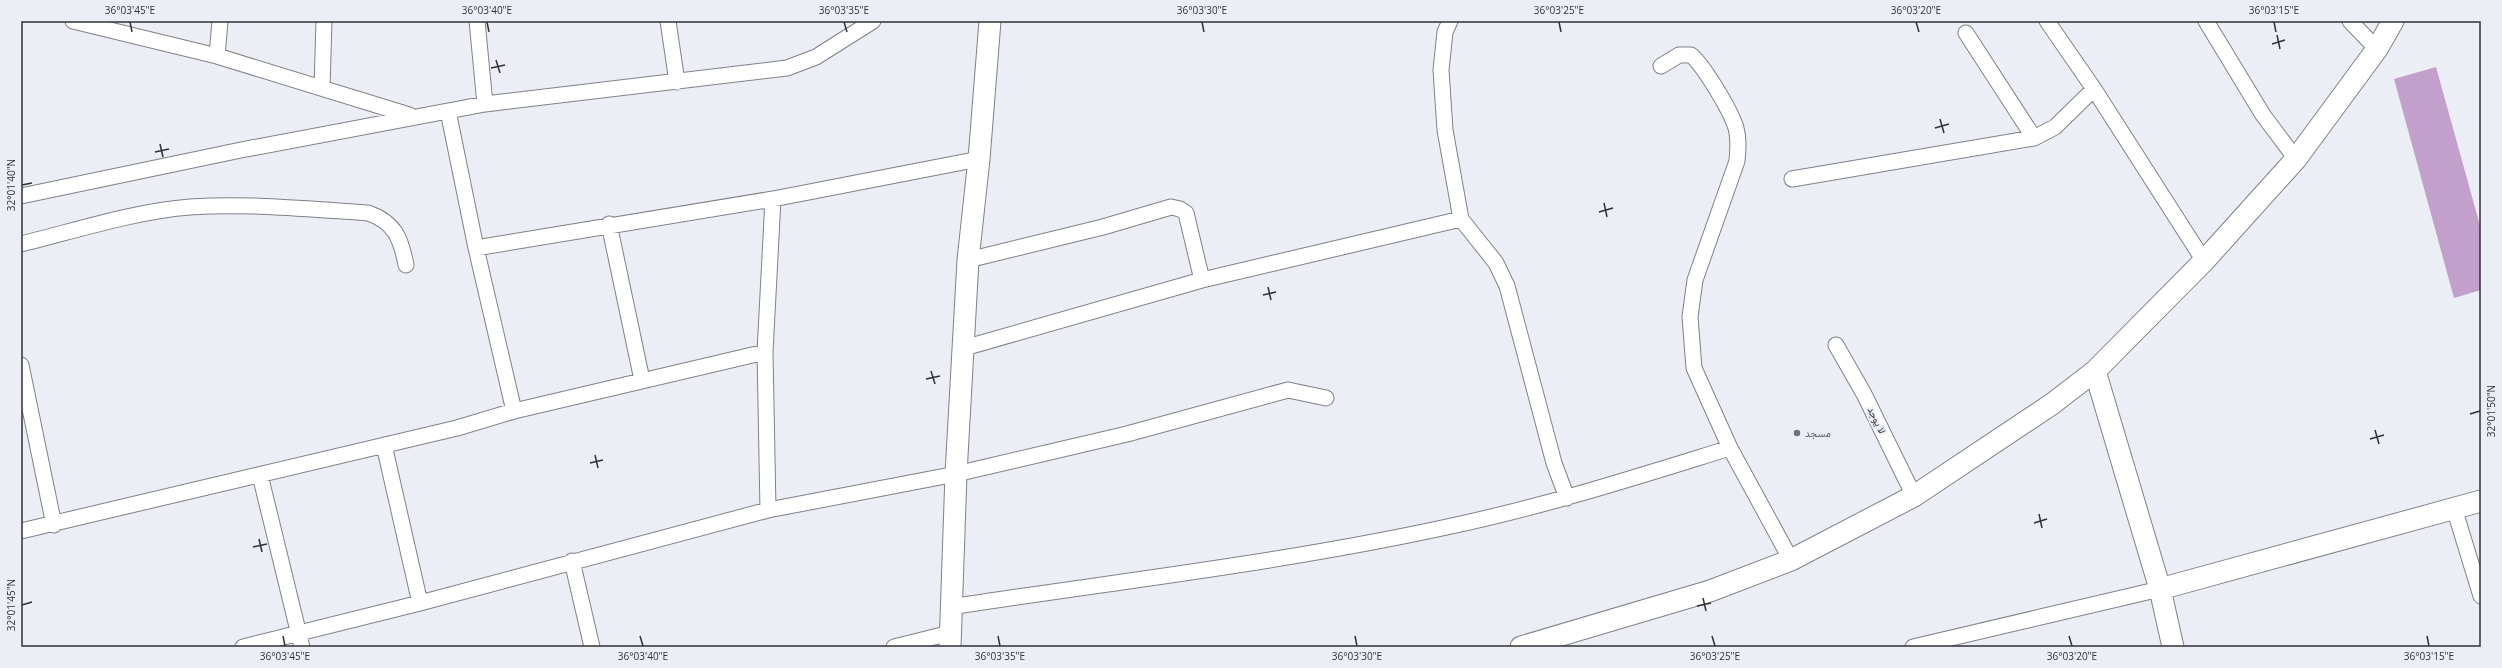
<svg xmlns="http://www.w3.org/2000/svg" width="2502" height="668" viewBox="0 0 2502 668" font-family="'Open Sans',Vazirmatn,sans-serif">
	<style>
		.building { fill: #c3a0cc }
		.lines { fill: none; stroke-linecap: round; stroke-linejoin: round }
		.street-casing { stroke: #808188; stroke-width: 17 }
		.secondary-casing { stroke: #808188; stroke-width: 23 }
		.street { stroke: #fff; stroke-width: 15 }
		.secondary { stroke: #fff; stroke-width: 21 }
		.ticks { fill: none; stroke: #303134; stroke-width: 1.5 }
		.worship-dot { fill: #6b7280; stroke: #eceef5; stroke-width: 1.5 }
		.labels { text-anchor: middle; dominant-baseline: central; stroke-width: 4; stroke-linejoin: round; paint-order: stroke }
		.street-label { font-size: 10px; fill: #303134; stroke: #eceef5 }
		.worship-label { font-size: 10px; fill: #5b616d; stroke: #eceef5; text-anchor: start }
		.neatline { fill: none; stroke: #303134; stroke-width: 1.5 }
		.ticks-label { font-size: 10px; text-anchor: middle; fill: #303134 }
	</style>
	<rect width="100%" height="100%" fill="#eceef5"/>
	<path class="building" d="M 2436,67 L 2481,229 L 2481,290 L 2454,298 L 2394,79 Z"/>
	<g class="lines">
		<defs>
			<path id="street" d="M 73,21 L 217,56 L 409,115
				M 477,21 L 485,104
				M 668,21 L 677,82
				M 1450,21 L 1445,32 L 1441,70 L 1445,130 L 1461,219 L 1496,263 L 1507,286 L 1554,463 L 1567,498
				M 2047,21 L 2094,89 L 2204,261
				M 2206,21 L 2263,115 L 2296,159
				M 2350,21 L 2377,49
				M 1966,33 L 2034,138
				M 217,56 L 220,21
				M 1661,66 L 1679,55 L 1691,55 C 1704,66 1731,111 1736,128 C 1739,139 1738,150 1737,161 L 1695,280 L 1690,317 L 1694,368 L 1730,448 L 1791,560
				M 322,88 L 324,21
				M 448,111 L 476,248 L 514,411
				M 1792,179 L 2034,138 L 2055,127 L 2094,89
				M 21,196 L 241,150 L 485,104 L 787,68 L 816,57 L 873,21
				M 609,224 L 642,380
				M 21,244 C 74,231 136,211 190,207 C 248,203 310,209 368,213 C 395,222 401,239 406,265
				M 476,248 L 773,199 L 979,159
				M 968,260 L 1103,227 L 1171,207 L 1180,209 L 1186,213 L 1202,280
				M 1836,345 L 1864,394 L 1914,496
				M 964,348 L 1202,280 L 1461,219
				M 21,365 L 54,525
				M 384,445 L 420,603
				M 260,475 L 302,647
				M 2454,508 L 2481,596
				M 768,510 L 765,352 L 773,199
				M 21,531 L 457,428 L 514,411 L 765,352
				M 572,561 L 592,647
				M 950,607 C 1119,581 1289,562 1456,525 C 1549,505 1639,476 1730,448
				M 243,647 L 420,603 L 768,510 L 956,474 L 1127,434 L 1288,390 L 1326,398
				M 894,647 L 950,633
				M 1913,647 L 2160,589"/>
			<path id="secondary" d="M 2095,371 L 2160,589 L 2173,647
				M 2160,589 L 2481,501
				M 950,647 L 956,474 L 968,260 L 979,159 L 990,21
				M 1521,647 L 1710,591 L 1791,560 L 1914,496 L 2052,404 L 2095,371 L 2204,261 L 2296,159 L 2377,49 L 2393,21"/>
		</defs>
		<use href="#street" class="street-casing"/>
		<use href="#secondary" class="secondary-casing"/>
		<use href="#street" class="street"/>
		<use href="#secondary" class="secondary"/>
	</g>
	<path class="ticks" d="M 130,22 L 132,32M 487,22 L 489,32M 844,22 L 847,32M 1202,22 L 1204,32M 1559,22 L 1561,32M 1916,22 L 1919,32M 2274,22 L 2276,32M 2277,35 L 2280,49M 2272,44 L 2285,40M 496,60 L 500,73M 491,68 L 505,65M 1940,119 L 1944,133M 1935,128 L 1949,124M 160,144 L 163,157M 155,152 L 169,149M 22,185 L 32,183M 1604,203 L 1607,217M 1599,212 L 1613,208M 1268,287 L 1271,300M 1263,295 L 1276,292M 931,371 L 935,384M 926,379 L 940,376M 2470,414 L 2480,411M 2375,430 L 2379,444M 2370,439 L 2384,435M 595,455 L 598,468M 590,463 L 603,460M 2039,514 L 2042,528M 2034,523 L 2047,519M 259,539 L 262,552M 253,547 L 267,544M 1703,598 L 1706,611M 22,605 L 32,602M 1697,606 L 1711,603M 283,636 L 285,646M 640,636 L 643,646M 998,636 L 1000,646M 1355,636 L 1357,646M 1712,636 L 1715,646M 2069,636 L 2072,646M 2427,636 L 2429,646"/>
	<circle class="worship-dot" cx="1797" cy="433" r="4"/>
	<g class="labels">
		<g class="street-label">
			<text transform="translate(1877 420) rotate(64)">لا يوجد</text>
		</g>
		<g class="worship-label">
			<text x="1805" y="433">مسجد</text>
		</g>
	</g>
	<rect width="2502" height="668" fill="none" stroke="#eceef5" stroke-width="44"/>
	<rect x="22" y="22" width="2458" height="624" class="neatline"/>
	<g class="ticks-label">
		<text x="130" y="14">36°03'45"E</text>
		<text x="487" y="14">36°03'40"E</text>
		<text x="844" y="14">36°03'35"E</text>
		<text x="1202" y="14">36°03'30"E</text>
		<text x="1559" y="14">36°03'25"E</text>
		<text x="1916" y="14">36°03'20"E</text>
		<text x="2274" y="14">36°03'15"E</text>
		<text transform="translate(11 185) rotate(-90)" y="4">32°01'40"N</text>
		<text transform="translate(2491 411) rotate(-90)" y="4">32°01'50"N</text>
		<text transform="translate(11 605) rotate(-90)" y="4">32°01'45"N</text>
		<text x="285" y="660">36°03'45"E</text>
		<text x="643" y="660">36°03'40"E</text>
		<text x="1000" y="660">36°03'35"E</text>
		<text x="1357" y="660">36°03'30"E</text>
		<text x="1715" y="660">36°03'25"E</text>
		<text x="2072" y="660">36°03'20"E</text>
		<text x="2429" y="660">36°03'15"E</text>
	</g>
</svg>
